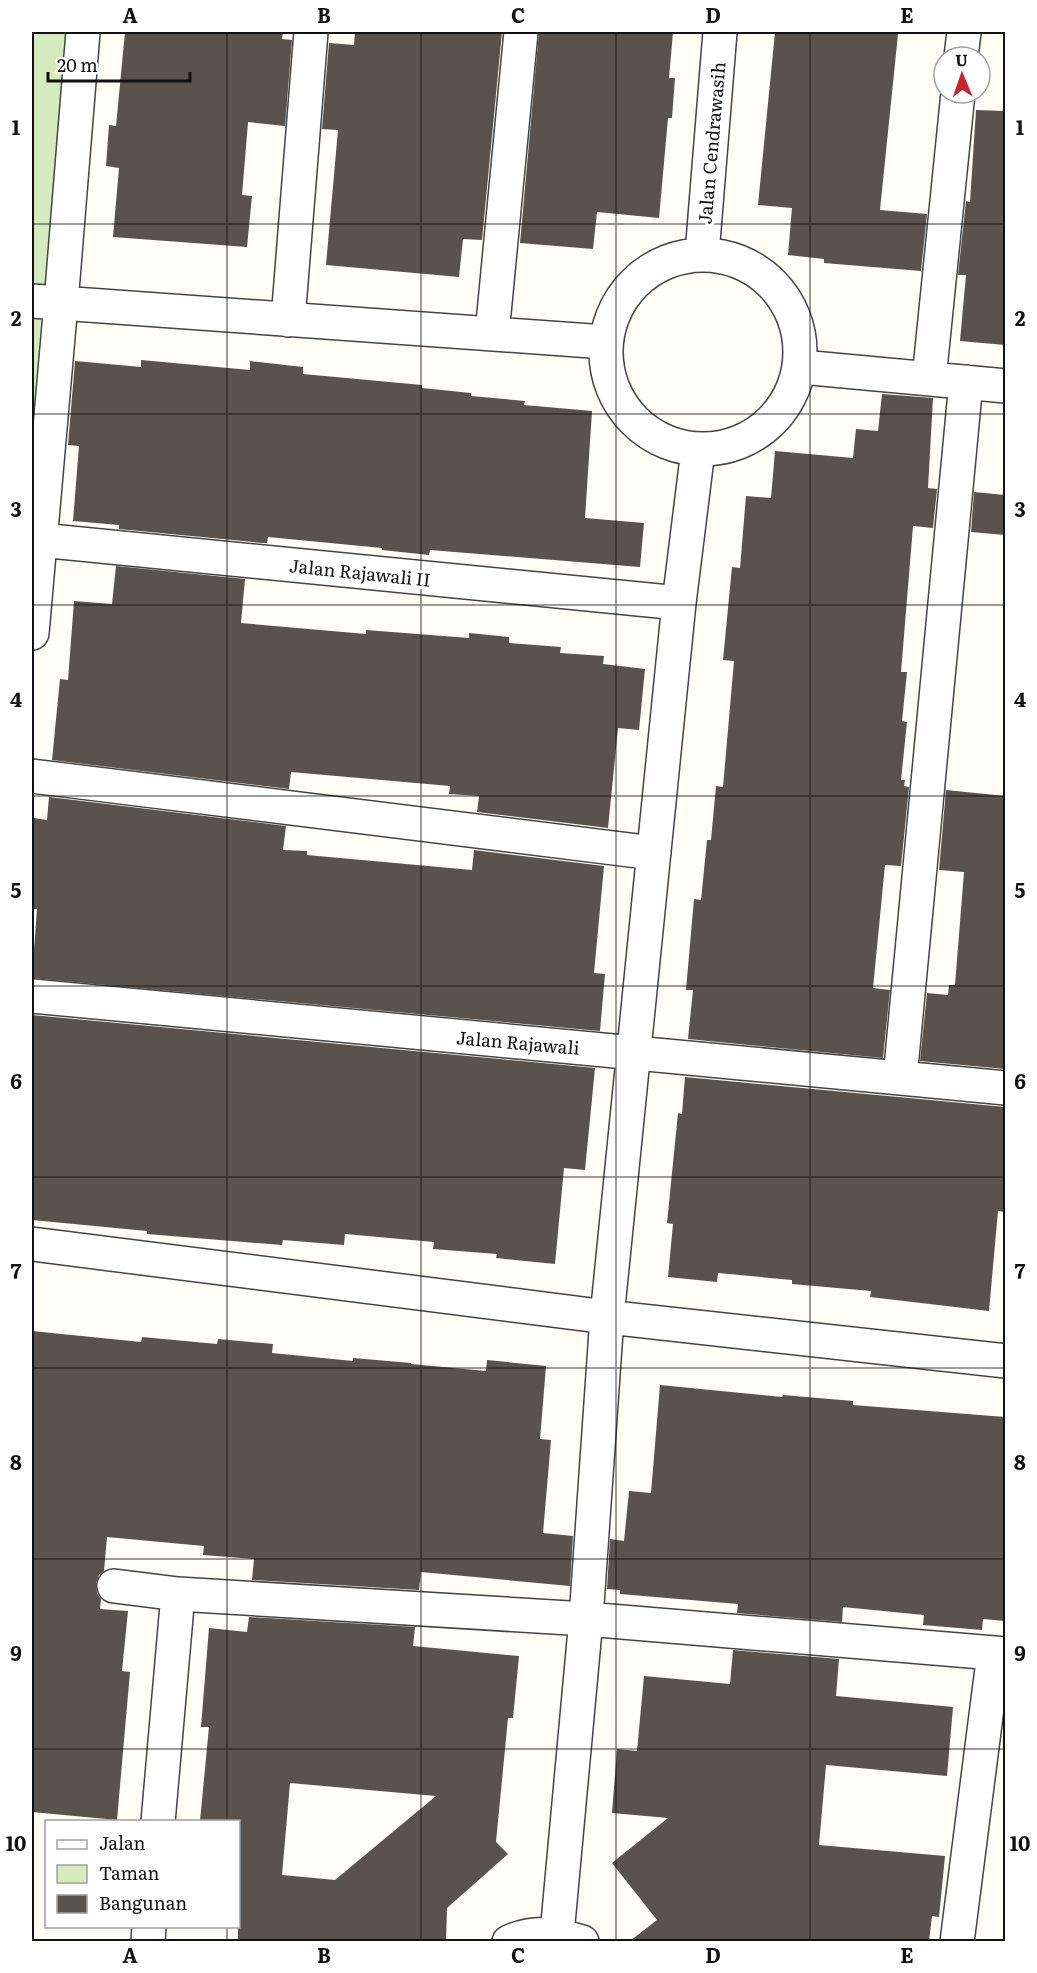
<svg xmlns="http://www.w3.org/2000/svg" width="1037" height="1973" viewBox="0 0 1037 1973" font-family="Literata,serif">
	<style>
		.green { fill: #d5ebbd }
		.building { fill: #5a524d; fill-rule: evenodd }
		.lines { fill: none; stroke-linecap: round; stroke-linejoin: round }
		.street-casing { stroke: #444; stroke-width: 36 }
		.street { stroke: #fff; stroke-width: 33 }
		.grid { fill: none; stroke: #111; stroke-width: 1.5; stroke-opacity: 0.55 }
		.labels { text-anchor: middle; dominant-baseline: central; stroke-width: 6; stroke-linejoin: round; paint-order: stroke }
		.street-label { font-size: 18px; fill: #111; stroke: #fff }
		.neatline { fill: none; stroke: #111; stroke-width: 2 }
		.grid-label { font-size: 20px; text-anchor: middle; font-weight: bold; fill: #111 }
	</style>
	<rect width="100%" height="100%" fill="#fffdf5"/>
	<path class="green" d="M 32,32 L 79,32 L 32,633 Z"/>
	<path class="building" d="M 125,32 L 283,32 L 282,39 L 292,40 L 285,126 L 248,122 L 242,195 L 252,196 L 247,247 L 113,237 L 119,168 L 106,166 L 109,125 L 116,126 Z
		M 355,32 L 502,32 L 482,240 L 463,239 L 459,277 L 326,265 L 338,130 L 322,129 L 329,43 L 354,45 Z
		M 539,32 L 673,32 L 669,78 L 675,78 L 672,118 L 668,118 L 659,218 L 597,212 L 593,249 L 520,243 Z
		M 775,32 L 873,32 L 898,34 L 880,210 L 927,214 L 921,271 L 824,263 L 824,259 L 788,255 L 792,208 L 758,205 Z
		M 976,110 L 1005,111 L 1005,345 L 960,341 L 966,275 L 958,275 L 966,201 L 970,202 Z
		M 141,360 L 250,370 L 250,361 L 303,367 L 303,374 L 422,385 L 422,388 L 471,393 L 471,396 L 525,401 L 524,405 L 592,411 L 585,518 L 644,523 L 640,567 L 430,550 L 429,555 L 382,550 L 382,548 L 268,537 L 267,543 L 263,543 L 119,529 L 119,525 L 73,521 L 79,446 L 68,445 L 75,361 L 141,367 Z
		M 882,394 L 933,398 L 928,488 L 937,489 L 933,528 L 913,526 L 901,672 L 907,672 L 902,721 L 907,722 L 901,780 L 905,780 L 904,786 L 909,787 L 901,866 L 885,865 L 873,988 L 890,990 L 883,1058 L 688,1039 L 693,990 L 686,990 L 694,899 L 701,900 L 707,840 L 711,840 L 716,786 L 723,787 L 734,661 L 723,660 L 732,567 L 740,568 L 746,496 L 771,498 L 775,451 L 853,458 L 856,429 L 878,431 Z
		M 974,492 L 1005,495 L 1005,535 L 971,532 Z
		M 116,566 L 245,579 L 241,623 L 366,634 L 366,630 L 469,638 L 469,633 L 509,637 L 509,643 L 561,647 L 560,653 L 604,656 L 603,664 L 645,669 L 639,730 L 618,728 L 608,828 L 477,812 L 479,796 L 449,794 L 450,786 L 291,772 L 289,789 L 52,760 L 60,679 L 68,680 L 74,601 L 112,604 Z
		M 946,790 L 1005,796 L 1005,1069 L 920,1061 L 927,993 L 948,995 L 949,985 L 955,985 L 964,872 L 939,870 Z
		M 49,797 L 286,826 L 283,850 L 307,851 L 307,855 L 472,870 L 474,850 L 604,866 L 594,973 L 605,974 L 600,1031 L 32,978 L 37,909 L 32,909 L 32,844 L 34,818 L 47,820 Z
		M 32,1015 L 595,1068 L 585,1170 L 564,1168 L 555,1264 L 496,1258 L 497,1254 L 433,1249 L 434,1242 L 345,1234 L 344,1245 L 283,1240 L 282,1245 L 147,1234 L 147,1231 L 32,1220 Z
		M 685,1077 L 1005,1107 L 1005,1212 L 998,1211 L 989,1311 L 870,1297 L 871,1291 L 792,1284 L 792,1280 L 718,1273 L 717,1282 L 668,1277 L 673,1224 L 667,1223 L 678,1113 L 682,1114 Z
		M 32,1331 L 141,1342 L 142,1337 L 217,1344 L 218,1339 L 273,1344 L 272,1353 L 353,1361 L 353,1358 L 411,1363 L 411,1364 L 486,1371 L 487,1360 L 546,1366 L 540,1439 L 551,1440 L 543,1533 L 573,1536 L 570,1586 L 421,1572 L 419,1590 L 252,1580 L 254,1559 L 203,1555 L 204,1546 L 107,1537 L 104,1571 L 99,1575 L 96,1583 L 97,1593 L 101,1599 L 100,1609 L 128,1611 L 122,1671 L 130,1672 L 117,1820 L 32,1812 Z
		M 660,1385 L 782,1397 L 783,1395 L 853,1401 L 853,1405 L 1005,1417 L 1005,1621 L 983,1619 L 982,1630 L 923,1625 L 924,1615 L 843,1607 L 842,1622 L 737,1613 L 738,1604 L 620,1594 L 620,1590 L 607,1589 L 610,1539 L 624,1541 L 629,1491 L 651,1493 Z
		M 249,1617 L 415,1627 L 413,1646 L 519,1656 L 513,1718 L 508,1718 L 496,1842 L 508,1854 L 447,1908 L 446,1941 L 238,1941 L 238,1821 L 200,1821 L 209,1727 L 201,1727 L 209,1628 L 247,1632 ZM 290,1783 L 436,1796 L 335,1880 L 282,1875 Z
		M 733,1650 L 839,1659 L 836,1696 L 953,1707 L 947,1776 L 826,1765 L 819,1845 L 945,1856 L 939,1917 L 932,1916 L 929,1941 L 630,1941 L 657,1920 L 612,1863 L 668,1818 L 612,1813 L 617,1749 L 637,1751 L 644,1676 L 730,1684 Z"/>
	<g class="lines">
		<defs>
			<path id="street" d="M 961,57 L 964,32
				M 702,254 L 720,32
				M606 352a97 97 0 1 1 194 0a97 97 0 1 1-194 0Z
				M 32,301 L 605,342
				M 288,320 L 311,32
				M 492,334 L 521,32
				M 801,367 L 1006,386
				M 929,379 L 958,93
				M 40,540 L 679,603
				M 32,633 L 61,303 L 83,32
				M 32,776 L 654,853
				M 32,996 L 1006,1088
				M 900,1078 L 966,382
				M 32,1244 L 607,1317 L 1006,1361
				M 114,1586 L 178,1594 L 586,1619 L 1006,1654
				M 158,1822 L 178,1594
				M 557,1934 L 586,1619 L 607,1317 L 679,603 L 698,450
				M 148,1942 L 149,1926
				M 509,1942 C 535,1930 556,1934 582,1942
				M 957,1942 L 994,1653"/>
		</defs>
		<use href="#street" class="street-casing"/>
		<use href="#street" class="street"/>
	</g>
	<path class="grid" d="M 227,32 L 227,1822M 421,32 L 421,1942M 616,32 L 616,1942M 810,32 L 810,1942M 32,224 L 1006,224M 32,414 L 1006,414M 32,605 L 1006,605M 32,796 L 1006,796M 32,986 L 1006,986M 32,1177 L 1006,1177M 32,1368 L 1006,1368M 32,1559 L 1006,1559M 32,1749 L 1006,1749M 227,1926 L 227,1942"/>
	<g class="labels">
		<g class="street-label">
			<text transform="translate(711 143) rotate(-85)">Jalan Cendrawasih</text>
			<text transform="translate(360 572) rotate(6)">Jalan Rajawali II</text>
			<text transform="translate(518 1042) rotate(5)">Jalan Rajawali</text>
		</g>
	</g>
	<rect width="1037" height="1973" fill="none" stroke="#ffffff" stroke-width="66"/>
	<rect x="45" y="1820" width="195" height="108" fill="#ffffff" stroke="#a0a0a0" stroke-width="1.5"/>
	<rect x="57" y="1840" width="30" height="9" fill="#ffffff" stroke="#a0a0a0" stroke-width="1.5"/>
	<text x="99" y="1850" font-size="18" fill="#111111">Jalan</text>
	<rect x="57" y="1865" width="30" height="18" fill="#d5ebbd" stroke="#a0a0a0" stroke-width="1.5"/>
	<text x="99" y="1880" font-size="18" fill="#111111">Taman</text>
	<rect x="57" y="1895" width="30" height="18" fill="#5a524d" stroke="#a0a0a0" stroke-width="1.5"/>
	<text x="99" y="1910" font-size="18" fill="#111111">Bangunan</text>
	<g transform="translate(962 75) rotate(358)"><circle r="28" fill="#ffffff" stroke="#a0a0a0" stroke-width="1.5"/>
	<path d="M0-4.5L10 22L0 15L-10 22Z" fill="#c4262e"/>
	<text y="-9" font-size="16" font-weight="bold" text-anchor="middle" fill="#111111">U</text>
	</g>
	<path d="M48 72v9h142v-9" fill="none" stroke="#111111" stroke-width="3"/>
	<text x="57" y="72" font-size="18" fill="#111111" stroke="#ffffff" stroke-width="4.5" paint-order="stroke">20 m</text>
	<rect x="33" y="33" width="971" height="1907" class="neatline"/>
	<g class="grid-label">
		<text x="130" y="23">A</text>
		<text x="324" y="23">B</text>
		<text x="518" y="23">C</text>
		<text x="713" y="23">D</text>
		<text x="907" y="23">E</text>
		<text x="16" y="135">1</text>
		<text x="1020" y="135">1</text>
		<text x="16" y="326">2</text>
		<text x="1020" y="326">2</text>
		<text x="16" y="517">3</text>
		<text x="1020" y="517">3</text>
		<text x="16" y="707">4</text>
		<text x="1020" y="707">4</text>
		<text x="16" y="898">5</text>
		<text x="1020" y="898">5</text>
		<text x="16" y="1089">6</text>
		<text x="1020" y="1089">6</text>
		<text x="16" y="1279">7</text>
		<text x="1020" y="1279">7</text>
		<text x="16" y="1470">8</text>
		<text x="1020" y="1470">8</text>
		<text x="16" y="1661">9</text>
		<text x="1020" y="1661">9</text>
		<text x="16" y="1851">10</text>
		<text x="1020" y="1851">10</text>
		<text x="130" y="1963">A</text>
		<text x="324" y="1963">B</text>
		<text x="518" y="1963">C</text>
		<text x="713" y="1963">D</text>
		<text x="907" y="1963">E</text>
	</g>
</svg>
